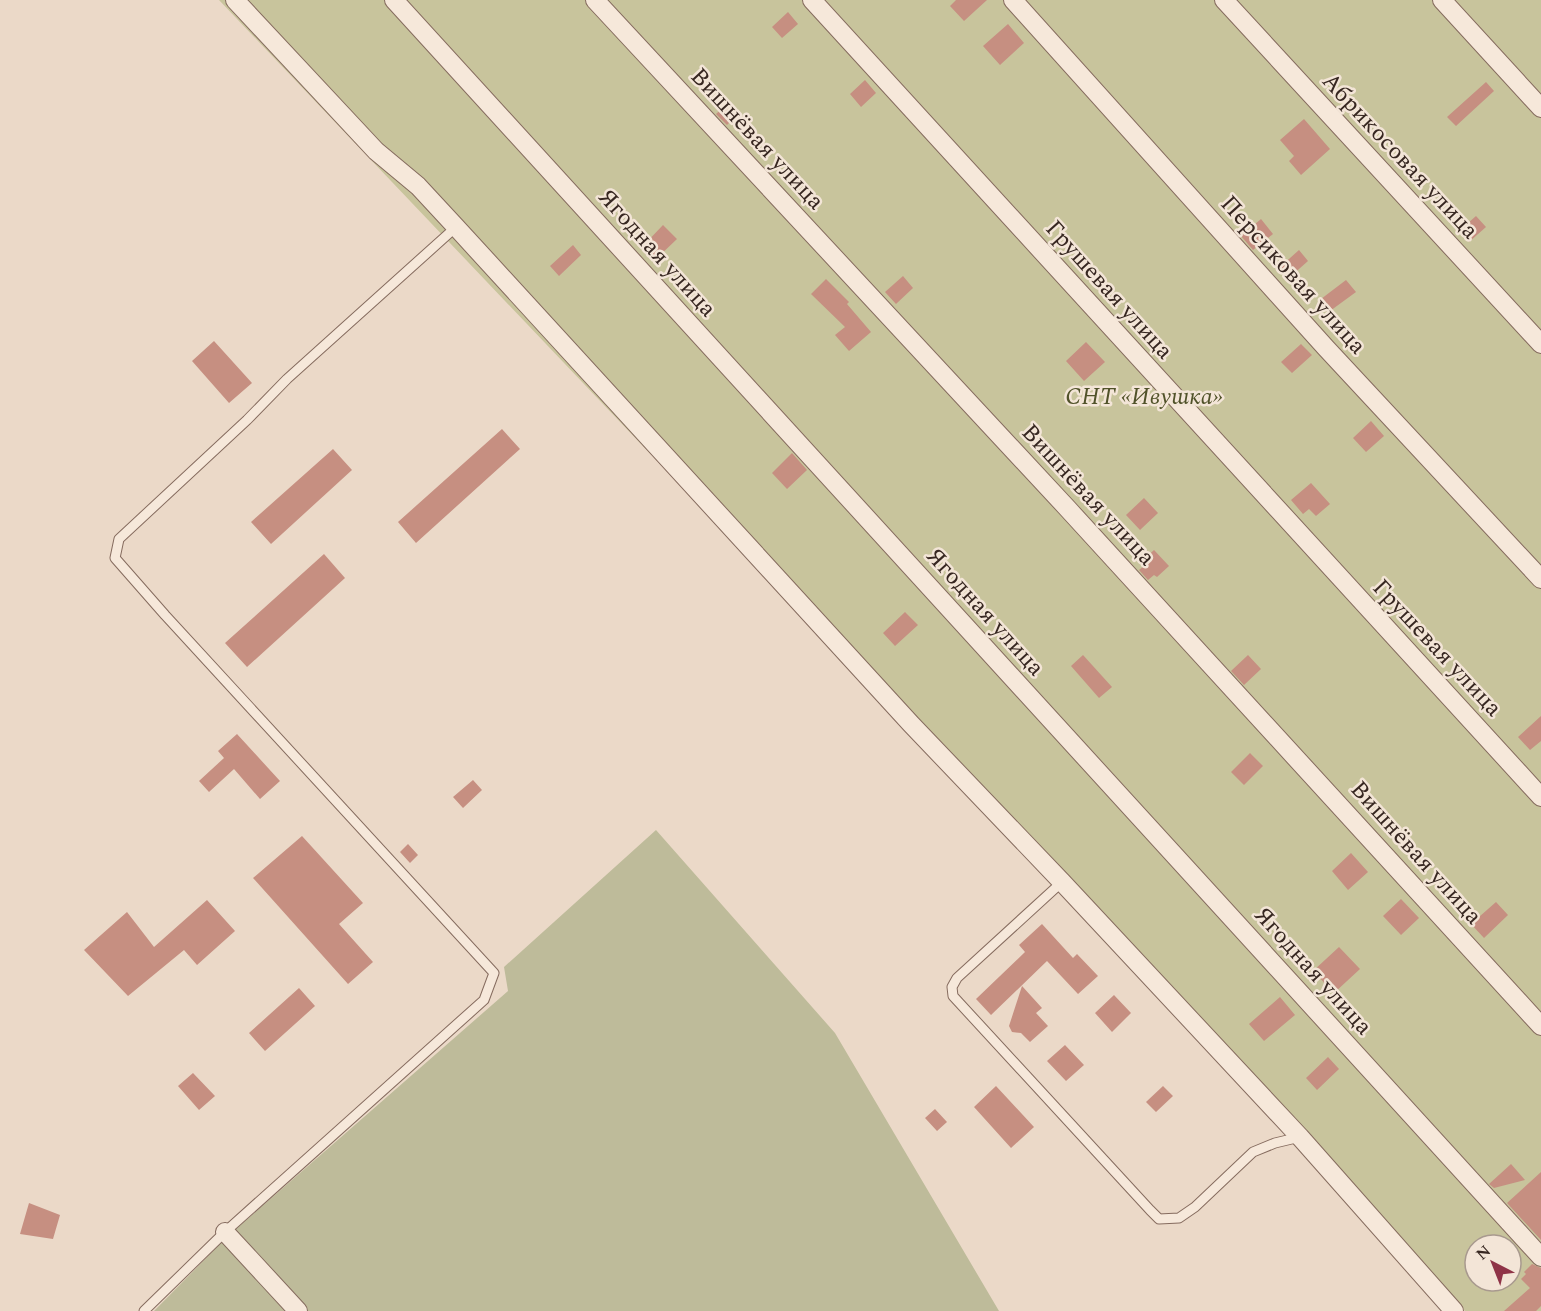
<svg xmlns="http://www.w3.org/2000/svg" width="1541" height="1311" viewBox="0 0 1541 1311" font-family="Spectral,serif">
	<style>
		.green { fill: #c8c49c; fill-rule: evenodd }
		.cemetery { fill: #bebb9a }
		.building { fill: #c68f81 }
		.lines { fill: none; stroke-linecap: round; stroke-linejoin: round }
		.service-casing { stroke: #856b5e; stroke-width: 11 }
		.minor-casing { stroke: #856b5e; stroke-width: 20 }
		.service { stroke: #f6e8da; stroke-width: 9 }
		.minor { stroke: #f6e8da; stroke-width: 18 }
		.labels { text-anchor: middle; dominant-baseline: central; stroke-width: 5; stroke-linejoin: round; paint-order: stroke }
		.street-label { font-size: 24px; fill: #372721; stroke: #f3e5d7 }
		.park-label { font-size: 24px; font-style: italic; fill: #505229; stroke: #f3e5d7 }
	</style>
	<rect width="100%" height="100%" fill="#ebd9c8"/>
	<path class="green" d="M 219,0 L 1541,0 L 1541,1311 L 1465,1311 ZM 1475,1245 L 1511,1245 L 1511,1281 L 1475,1281 Z"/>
	<path class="cemetery" d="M 656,830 L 835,1033 L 999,1311 L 154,1311 L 229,1235 L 508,991 L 504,967 Z"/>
	<path class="building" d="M 956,0 L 987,0 L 964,21 L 950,6 Z
		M 788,12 L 798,24 L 782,38 L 772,27 Z
		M 1008,24 L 1024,43 L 1000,65 L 983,46 Z
		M 865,80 L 876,93 L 861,107 L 850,94 Z
		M 1486,82 L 1494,91 L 1456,126 L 1447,117 Z
		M 725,106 L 735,117 L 727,125 L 716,114 Z
		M 1304,119 L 1330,149 L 1301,175 L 1289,161 L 1294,156 L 1280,140 Z
		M 1476,216 L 1486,227 L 1469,242 L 1459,231 Z
		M 1261,219 L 1273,234 L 1253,250 L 1241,236 Z
		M 663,225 L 677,239 L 655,260 L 642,247 Z
		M 573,245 L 581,255 L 559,276 L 550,266 Z
		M 1299,250 L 1308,261 L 1290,277 L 1280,267 Z
		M 903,276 L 913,288 L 896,304 L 885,292 Z
		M 826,279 L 849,302 L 847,304 L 871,332 L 849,351 L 835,335 L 845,327 L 811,294 Z
		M 1346,280 L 1356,292 L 1330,311 L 1321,299 Z
		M 214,341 L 252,383 L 229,403 L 192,361 Z
		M 1086,342 L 1105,362 L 1084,381 L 1066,361 Z
		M 1301,344 L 1312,355 L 1292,373 L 1281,362 Z
		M 1371,421 L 1384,436 L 1366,452 L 1353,438 Z
		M 502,429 L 520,449 L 416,543 L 398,522 Z
		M 333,449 L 352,470 L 271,544 L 251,522 Z
		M 792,453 L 807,470 L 787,489 L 772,473 Z
		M 1311,483 L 1330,504 L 1316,516 L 1309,509 L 1303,514 L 1291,500 Z
		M 1144,498 L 1158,513 L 1140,530 L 1126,515 Z
		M 1154,550 L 1169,566 L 1157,577 L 1154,575 L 1148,580 L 1139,570 L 1144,566 L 1141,562 Z
		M 324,554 L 345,578 L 247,667 L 225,643 Z
		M 905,612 L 918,625 L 895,646 L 883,633 Z
		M 1083,655 L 1112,687 L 1099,698 L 1071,666 Z
		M 1248,655 L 1261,669 L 1244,685 L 1231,671 Z
		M 1541,716 L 1541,741 L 1530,750 L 1518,737 Z
		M 237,734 L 280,781 L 260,799 L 234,769 L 209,792 L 199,781 L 224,758 L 218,751 Z
		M 1250,753 L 1263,766 L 1244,785 L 1231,772 Z
		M 473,780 L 482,790 L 463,808 L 453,797 Z
		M 302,836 L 363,903 L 339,924 L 373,962 L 348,984 L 253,878 Z
		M 408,844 L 418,855 L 410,863 L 400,852 Z
		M 1351,853 L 1368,872 L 1348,890 L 1332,871 Z
		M 1401,899 L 1419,918 L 1401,935 L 1383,916 Z
		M 207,900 L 235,931 L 197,965 L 184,950 L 128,996 L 84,950 L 127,912 L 154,947 Z
		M 1496,902 L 1508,915 L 1484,938 L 1471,924 Z
		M 1042,924 L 1073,958 L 1077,954 L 1098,976 L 1078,994 L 1047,961 L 991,1015 L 976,999 L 1025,952 L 1019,945 Z
		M 1339,947 L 1360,969 L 1334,993 L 1313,971 Z
		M 1022,986 L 1042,1008 L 1036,1013 L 1048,1026 L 1030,1042 L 1021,1033 L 1012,1032 L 1009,1026 Z
		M 299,988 L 315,1006 L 265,1051 L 249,1033 Z
		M 1114,995 L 1131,1013 L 1112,1032 L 1095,1013 Z
		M 1280,997 L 1295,1015 L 1264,1041 L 1249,1024 Z
		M 1065,1045 L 1084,1065 L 1066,1081 L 1047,1061 Z
		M 1328,1057 L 1339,1069 L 1317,1090 L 1306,1078 Z
		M 193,1073 L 215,1096 L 199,1110 L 178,1086 Z
		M 996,1086 L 1034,1127 L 1011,1148 L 974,1107 Z
		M 1163,1086 L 1173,1096 L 1156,1112 L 1146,1102 Z
		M 935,1109 L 947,1122 L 937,1131 L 925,1118 Z
		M 1511,1164 L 1525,1180 L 1494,1188 L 1489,1184 Z
		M 1541,1172 L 1541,1240 L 1507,1203 Z
		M 29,1203 L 60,1215 L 53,1239 L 20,1234 Z
		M 1532,1264 L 1541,1268 L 1541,1306 L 1536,1311 L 1504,1311 L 1530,1288 L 1521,1279 L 1526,1274 L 1524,1272 Z"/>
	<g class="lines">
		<defs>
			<path id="service" d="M 1062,882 L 957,978 L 952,987 L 953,996 L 1150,1210 L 1159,1219 L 1179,1218 L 1195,1207 L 1253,1152 L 1275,1143 L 1300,1137
				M 144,1311 L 225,1232 L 484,1000 L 494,973 L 165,615 L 115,558 L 119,539 L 247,420 L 287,379 L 456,227"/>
			<path id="minor" d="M 235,0 L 376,151 L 418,186 L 456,227 L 911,724 L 1062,882 L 1300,1137 L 1454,1311
				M 394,0 L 1541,1257
				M 595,0 L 1068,509 L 1541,1026
				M 812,0 L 1541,797
				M 1013,0 L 1326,348 L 1541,579
				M 1224,0 L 1541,344
				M 1442,0 L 1541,108
				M 225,1232 L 298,1311"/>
		</defs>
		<use href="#service" class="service-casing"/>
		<use href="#minor" class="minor-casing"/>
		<use href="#service" class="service"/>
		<use href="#minor" class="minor"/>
	</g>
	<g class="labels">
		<g class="street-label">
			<text transform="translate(757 139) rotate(47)">Вишнёвая улица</text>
			<text transform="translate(1400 156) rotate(47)">Абрикосовая улица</text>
			<text transform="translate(657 253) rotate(48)">Ягодная улица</text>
			<text transform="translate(1293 275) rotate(48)">Персиковая улица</text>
			<text transform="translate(1109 290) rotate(48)">Грушевая улица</text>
			<text transform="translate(1088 495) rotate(47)">Вишнёвая улица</text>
			<text transform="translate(985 612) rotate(48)">Ягодная улица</text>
			<text transform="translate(1437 648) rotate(47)">Грушевая улица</text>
			<text transform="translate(1416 853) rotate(48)">Вишнёвая улица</text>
			<text transform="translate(1313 971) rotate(48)">Ягодная улица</text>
		</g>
		<g class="park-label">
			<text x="1144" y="397">СНТ «Ивушка»</text>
		</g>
	</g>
	<g transform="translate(1493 1263) rotate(318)"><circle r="28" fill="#f3e5d7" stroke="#a8998e" stroke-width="1.5"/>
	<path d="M0-4.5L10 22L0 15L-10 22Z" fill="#8f3347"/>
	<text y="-9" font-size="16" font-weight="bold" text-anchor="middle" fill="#372721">N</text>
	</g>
</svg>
